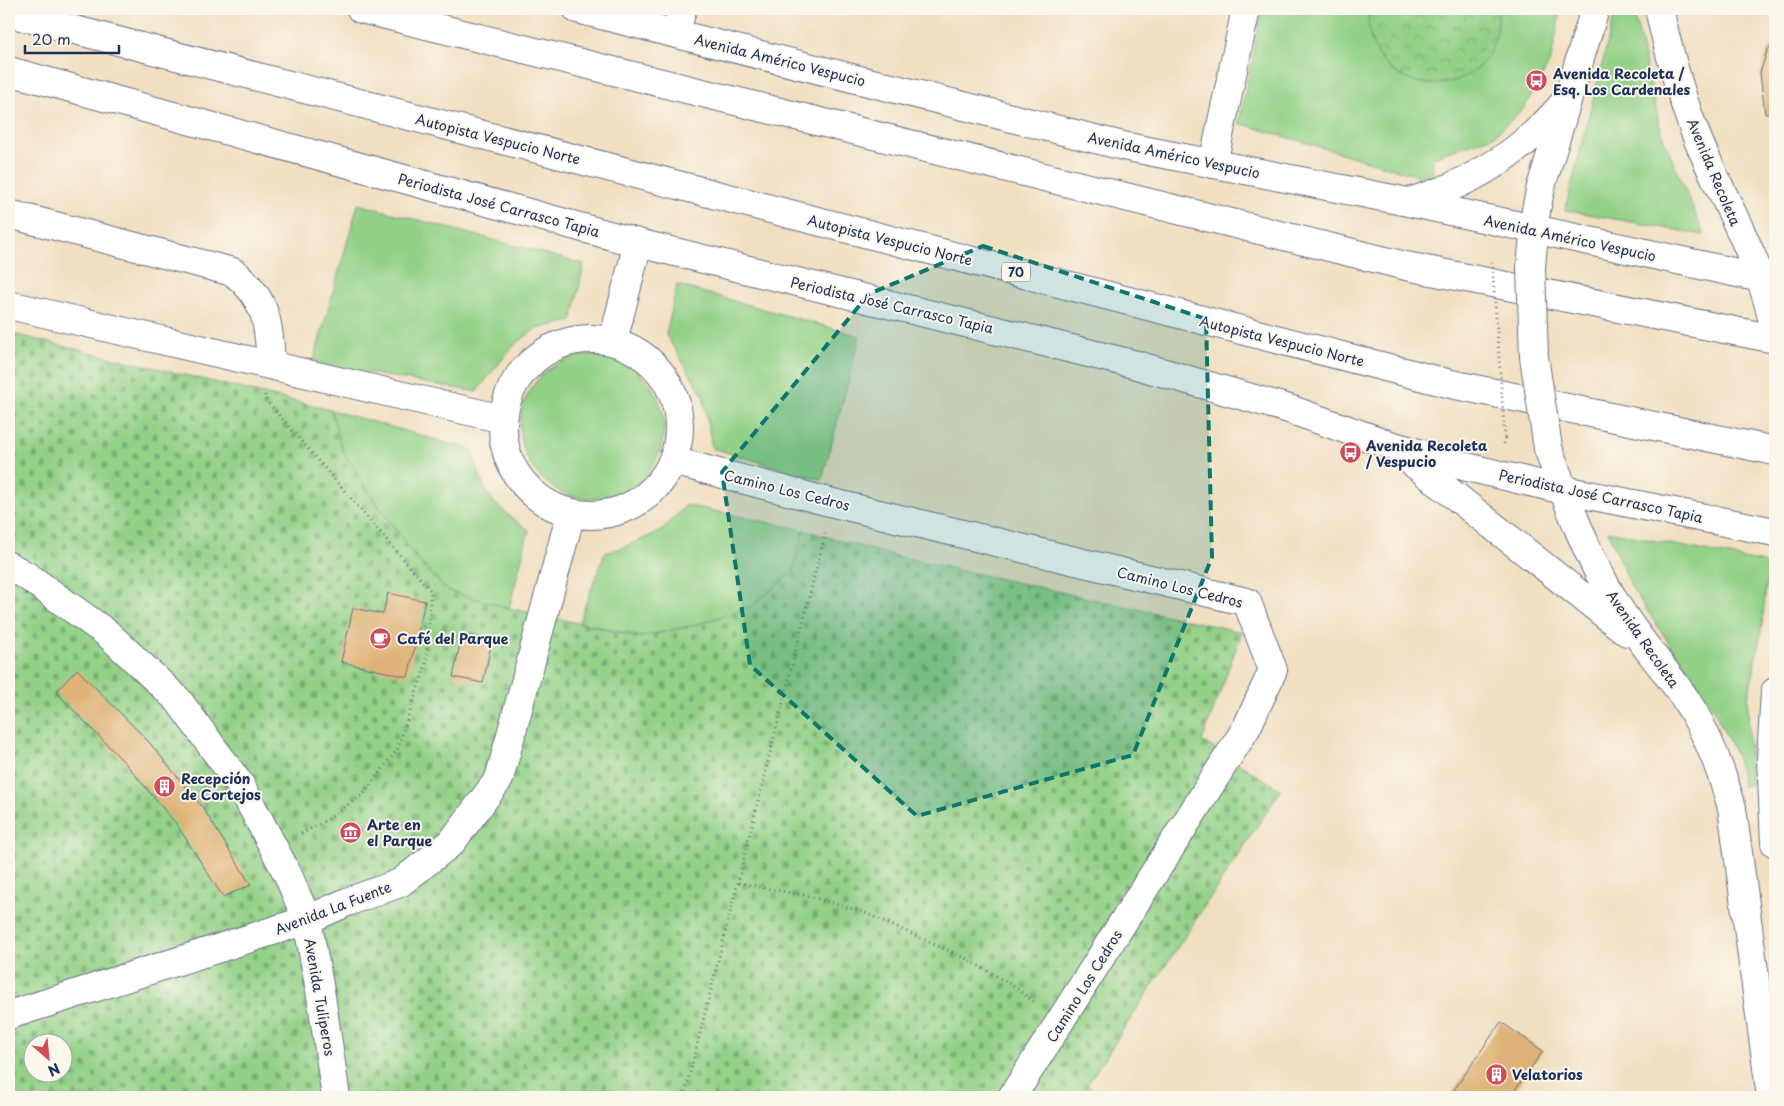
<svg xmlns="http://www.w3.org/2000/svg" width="1784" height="1106" viewBox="0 0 1784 1106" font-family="'Playpen Sans',sans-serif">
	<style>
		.grass { fill: #93d187; stroke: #578072 }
		.cemetery { fill: url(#cemetery-stones); stroke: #578072; fill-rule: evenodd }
		.park { fill: url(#park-crowns); stroke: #578072 }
		.building { fill: #dfb377 }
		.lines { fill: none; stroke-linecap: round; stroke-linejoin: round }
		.minor-casing { stroke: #666d81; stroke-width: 30 }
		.major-casing { stroke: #666d81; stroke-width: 30 }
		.highway-casing { stroke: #666d81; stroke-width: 30 }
		.path { stroke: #666d81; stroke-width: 3; stroke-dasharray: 1 4; stroke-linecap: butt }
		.minor { stroke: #fff; stroke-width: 28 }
		.major { stroke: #fff; stroke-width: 28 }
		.highway { stroke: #fff; stroke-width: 28 }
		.major-bridge-casing { stroke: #666d81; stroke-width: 30; stroke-linecap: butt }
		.path-bridge { stroke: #666d81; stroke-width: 3; stroke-dasharray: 1 4; stroke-linecap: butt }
		.major-bridge { stroke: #fff; stroke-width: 28 }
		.marked { fill: #0f766e; fill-opacity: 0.2; stroke: #0f766e; stroke-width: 4; stroke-dasharray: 10 6; stroke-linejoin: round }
		.labels { text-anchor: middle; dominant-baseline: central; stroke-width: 4; stroke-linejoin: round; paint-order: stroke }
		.shield { fill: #fbf7ec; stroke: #5e6b89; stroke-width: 1 }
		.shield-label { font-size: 12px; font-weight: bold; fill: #1b2f5e }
		.street-label { font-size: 14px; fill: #1b2f5e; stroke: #fbf7ec }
		.poi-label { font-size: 14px; font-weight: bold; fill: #1b2f5e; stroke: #fbf7ec; text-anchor: start }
	</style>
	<defs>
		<pattern id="cemetery-stones" width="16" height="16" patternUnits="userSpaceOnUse" patternTransform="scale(1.25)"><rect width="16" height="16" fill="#93d187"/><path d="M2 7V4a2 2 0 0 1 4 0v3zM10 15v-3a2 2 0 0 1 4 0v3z" fill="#77aa72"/></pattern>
		<pattern id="park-crowns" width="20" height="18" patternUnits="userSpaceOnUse" patternTransform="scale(1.25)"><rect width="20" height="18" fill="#93d187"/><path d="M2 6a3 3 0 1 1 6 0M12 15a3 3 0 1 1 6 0" fill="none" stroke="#77aa72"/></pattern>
	</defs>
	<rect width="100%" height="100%" fill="#fbf7ec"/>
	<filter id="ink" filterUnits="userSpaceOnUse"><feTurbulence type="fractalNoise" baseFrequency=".02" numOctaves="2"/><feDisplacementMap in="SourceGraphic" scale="10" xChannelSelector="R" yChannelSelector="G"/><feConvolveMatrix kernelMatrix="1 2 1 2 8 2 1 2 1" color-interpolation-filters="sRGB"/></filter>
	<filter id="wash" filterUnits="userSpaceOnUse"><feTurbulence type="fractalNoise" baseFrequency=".0096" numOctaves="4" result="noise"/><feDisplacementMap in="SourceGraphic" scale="20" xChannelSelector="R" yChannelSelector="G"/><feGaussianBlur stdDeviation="1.12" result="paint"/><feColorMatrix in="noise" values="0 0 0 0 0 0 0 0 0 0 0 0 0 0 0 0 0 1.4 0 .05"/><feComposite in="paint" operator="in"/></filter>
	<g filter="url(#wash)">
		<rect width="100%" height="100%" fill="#f1dfc1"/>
		<path class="grass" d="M 1262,9 L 1561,9 L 1551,60 L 1525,107 L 1494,136 L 1433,157 L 1432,180 L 1239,123 Z
			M 1616,9 L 1633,9 L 1662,135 L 1704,235 L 1565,210 Z
			M 358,204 L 584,264 L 572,321 L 536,329 L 514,345 L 476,392 L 313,363 Z
			M 677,285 L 860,336 L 822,480 L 712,448 L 703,395 L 666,335 Z
			M520 427a72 72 0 1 1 144 0a72 72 0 1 1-144 0Z
			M 331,410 L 472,450 C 484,495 489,503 529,530 L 509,608 L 448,591 L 417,559 L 374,500 L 342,450 Z
			M 686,505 L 804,530 L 793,571 L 752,606 L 695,625 L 641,637 L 579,622 L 605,553 L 622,548 L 661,531 Z
			M 1608,531 L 1763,563 L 1768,568 L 1761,633 L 1748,698 L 1750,784 L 1743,787 L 1736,755 L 1712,707 L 1632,588 Z"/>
		<path class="cemetery" d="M 9,333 L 331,410 L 342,450 L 374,500 L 417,559 L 448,591 L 509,608 L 641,637 L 695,625 L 752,606 L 793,572 L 804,530 L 883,553 L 1242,632 L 1202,741 L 1281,790 L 1087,1085 L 1103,1097 L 9,1097 ZM 32,1044 L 62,1044 L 62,1074 L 32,1074 Z"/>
		<path class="park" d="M 1369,9 L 1498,9 C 1504,113 1358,105 1369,9 Z"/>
		<g id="blocks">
			<path class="building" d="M 1775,41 L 1775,114 L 1765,114 L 1760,73 L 1767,51 Z
				M 388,593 L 425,601 L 408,677 L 341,662 L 353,608 L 383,614 Z
				M 462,634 L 492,640 L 483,683 L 453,677 Z
				M 77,669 L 149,742 L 203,808 L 251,885 L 223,897 L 177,825 L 126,764 L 56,692 Z
				M 1501,1022 L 1543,1051 L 1510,1097 L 1449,1097 Z"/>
		</g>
	</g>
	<g filter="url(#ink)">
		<use href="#blocks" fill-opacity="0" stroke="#666d81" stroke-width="1"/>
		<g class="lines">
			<defs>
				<path id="minor" d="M 676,34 L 682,9
					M 1213,164 L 1246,9
					M 9,214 L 233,272 C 267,298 269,325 271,365
					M 9,305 L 503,419
					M503 427a88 88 0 1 1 176 0a88 88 0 1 1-176 0Z
					M 613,341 L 638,243
					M 673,461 L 833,503 L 1247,602 L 1273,670 L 1247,727 L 1012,1097
					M 9,566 L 27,576 L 108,634 L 178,700 L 241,786 L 288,875 L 307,920 L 321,996 L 336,1097
					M 9,1015 L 307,920 L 347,902 L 400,883 L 451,843 L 499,779 L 571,513"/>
				<path id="major" d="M 577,9 L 1123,146 L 1408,202 L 1775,281
					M 1659,9 C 1669,53 1681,98 1698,140 C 1724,202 1765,267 1775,334
					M 9,71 L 638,243 L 1133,364 L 1289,409 L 1390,445 L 1467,467 L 1563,490 L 1775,532
					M 1409,202 C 1471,184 1522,153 1564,103
					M 1531,268 L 1536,210 L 1541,187 L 1595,9
					M 1548,448 C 1567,501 1586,554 1615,602 C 1635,636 1662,665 1684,697 C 1707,731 1721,769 1732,808 L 1771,1097
					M 1402,454 L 1627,632
					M 1775,692 L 1771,758 L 1775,843"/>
				<path id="highway" d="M 361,9 L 1406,266 L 1775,339
					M 9,13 L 1451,384 L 1775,451"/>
			</defs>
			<use href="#minor" class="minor-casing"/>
			<use href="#major" class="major-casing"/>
			<use href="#highway" class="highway-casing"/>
			<path class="path" d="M 265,395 L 265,399 L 431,591 L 426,664 L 397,750 L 364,793 L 330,818 L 299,835
				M 1504,444 L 1505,438
				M 739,883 L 808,896 L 863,912 L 967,959 L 1013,986 L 1036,1003
				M 684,1097 L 826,530"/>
			<use href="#minor" class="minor"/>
			<use href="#major" class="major"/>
			<use href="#highway" class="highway"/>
			<defs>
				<path id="major-bridge" d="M 1531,268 L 1534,357 L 1548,448"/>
			</defs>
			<use href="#major-bridge" class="major-bridge-casing"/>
			<path class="path-bridge" d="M 1492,262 L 1505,438"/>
			<use href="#major-bridge" class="major-bridge"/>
		</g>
	</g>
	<path class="marked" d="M 983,246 L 1206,319 L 1212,557 L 1133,755 L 917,816 L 750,665 L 722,472 L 869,294 Z"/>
	<defs>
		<symbol id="bus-disc" viewBox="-11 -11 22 22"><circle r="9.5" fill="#d1495b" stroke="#fbf7ec"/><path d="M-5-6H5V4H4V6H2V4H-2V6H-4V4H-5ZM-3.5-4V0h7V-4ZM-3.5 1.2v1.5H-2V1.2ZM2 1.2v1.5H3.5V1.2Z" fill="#fff"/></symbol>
		<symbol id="cafe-disc" viewBox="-11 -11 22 22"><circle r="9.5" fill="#d1495b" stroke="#fbf7ec"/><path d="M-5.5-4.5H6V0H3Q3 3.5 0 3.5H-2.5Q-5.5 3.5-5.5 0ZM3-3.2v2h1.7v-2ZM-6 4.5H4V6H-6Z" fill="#fff"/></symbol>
		<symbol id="building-disc" viewBox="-11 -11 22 22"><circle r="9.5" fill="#d1495b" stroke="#fbf7ec"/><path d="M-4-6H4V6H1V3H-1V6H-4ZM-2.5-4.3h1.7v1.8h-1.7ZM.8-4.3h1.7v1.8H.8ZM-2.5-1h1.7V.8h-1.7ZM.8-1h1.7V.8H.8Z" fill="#fff"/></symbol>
		<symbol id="museum-disc" viewBox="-11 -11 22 22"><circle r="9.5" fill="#d1495b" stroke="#fbf7ec"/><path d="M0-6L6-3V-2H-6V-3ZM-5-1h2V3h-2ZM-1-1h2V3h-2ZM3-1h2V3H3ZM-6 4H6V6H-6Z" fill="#fff"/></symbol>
	</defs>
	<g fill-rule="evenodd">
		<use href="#bus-disc" x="1524" y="68" width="25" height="25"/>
		<use href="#bus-disc" x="1338" y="440" width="25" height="25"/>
		<use href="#cafe-disc" x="368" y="626" width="25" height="25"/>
		<use href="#building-disc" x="152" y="774" width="25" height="25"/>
		<use href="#museum-disc" x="338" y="820" width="25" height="25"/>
		<use href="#building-disc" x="1484" y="1062" width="25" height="25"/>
	</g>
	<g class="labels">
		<rect class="shield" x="1002" y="262.5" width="28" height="19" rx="4"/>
		<g class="shield-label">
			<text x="1016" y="272">70</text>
		</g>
		<g class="street-label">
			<text transform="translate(780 60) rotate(14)">Avenida Américo Vespucio</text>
			<text transform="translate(498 139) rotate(14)">Autopista Vespucio Norte</text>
			<text transform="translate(1174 155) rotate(12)">Avenida Américo Vespucio</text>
			<text transform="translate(1714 172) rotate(67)">Avenida Recoleta</text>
			<text transform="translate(499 205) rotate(15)">Periodista José Carrasco Tapia</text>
			<text transform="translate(1570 238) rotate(12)">Avenida Américo Vespucio</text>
			<text transform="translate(890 240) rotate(14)">Autopista Vespucio Norte</text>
			<text transform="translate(892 305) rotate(13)">Periodista José Carrasco Tapia</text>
			<text transform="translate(1282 341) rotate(14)">Autopista Vespucio Norte</text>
			<text transform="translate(787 490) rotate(14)">Camino Los Cedros</text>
			<text transform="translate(1601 496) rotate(12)">Periodista José Carrasco Tapia</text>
			<text transform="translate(1180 587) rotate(14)">Camino Los Cedros</text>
			<text transform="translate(1643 639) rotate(55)">Avenida Recoleta</text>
			<text transform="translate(333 908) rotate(-21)">Avenida La Fuente</text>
			<text transform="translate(1084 986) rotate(-58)">Camino Los Cedros</text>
			<text transform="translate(320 997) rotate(80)">Avenida Tuliperos</text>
		</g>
		<g class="poi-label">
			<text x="1553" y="73">Avenida Recoleta /<tspan x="1553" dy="16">Esq. Los Cardenales</tspan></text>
			<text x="1366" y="445">Avenida Recoleta<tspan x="1366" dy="16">/ Vespucio</tspan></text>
			<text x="397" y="638">Café del Parque</text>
			<text x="181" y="778">Recepción<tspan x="181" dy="16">de Cortejos</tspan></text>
			<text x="367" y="824">Arte en<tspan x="367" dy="16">el Parque</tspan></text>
			<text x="1512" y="1074">Velatorios</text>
		</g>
	</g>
	<rect width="1784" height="1106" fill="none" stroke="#fbf7ec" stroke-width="30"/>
	<g transform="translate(48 1058) rotate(153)"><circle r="24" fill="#fbf7ec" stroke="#a1a7b3"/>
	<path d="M0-4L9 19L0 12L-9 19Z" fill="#d1495b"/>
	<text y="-8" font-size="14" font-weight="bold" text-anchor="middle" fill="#1b2f5e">N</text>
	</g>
	<path d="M25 45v8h94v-8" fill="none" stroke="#1b2f5e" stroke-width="2.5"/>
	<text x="32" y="45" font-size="15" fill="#1b2f5e" stroke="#fbf7ec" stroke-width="4" paint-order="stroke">20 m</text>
</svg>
